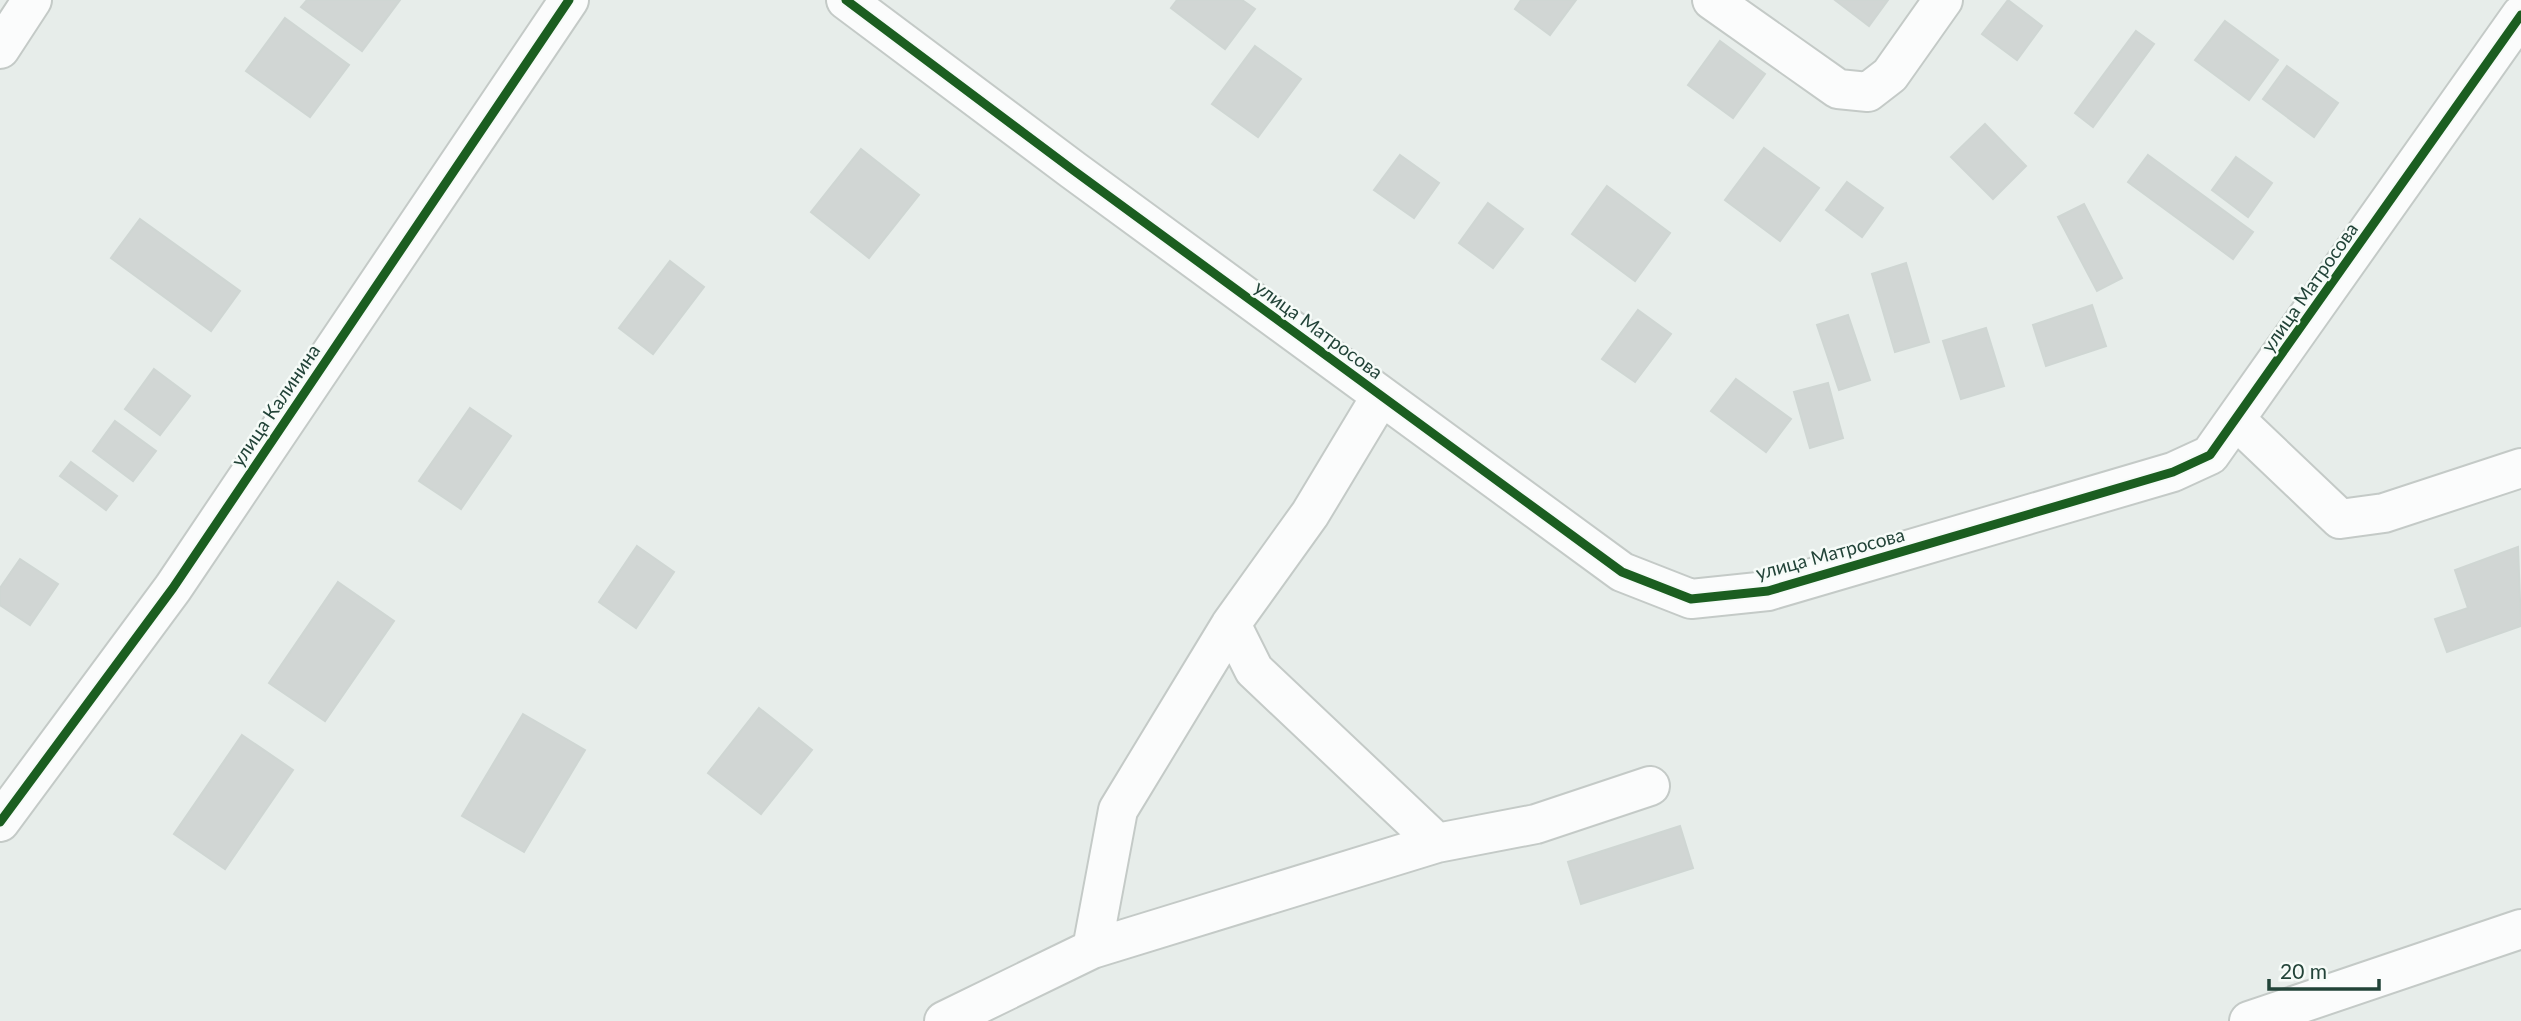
<svg xmlns="http://www.w3.org/2000/svg" width="2521" height="1021" viewBox="0 0 2521 1021" font-family="Lato,sans-serif">
	<style>
		.building { fill: #d1d6d4; stroke: #cfd6d3; stroke-width: 2 }
		.lines { fill: none; stroke-linecap: round; stroke-linejoin: round }
		.minor-casing { stroke: #c4cac7; stroke-width: 42 }
		.minor { stroke: #fbfcfc; stroke-width: 38 }
		.cycleway-casing { stroke: #f6fbf8; stroke-width: 13 }
		.cycleway { stroke: #1b5e20; stroke-width: 9 }
		.labels { text-anchor: middle; dominant-baseline: central; stroke-width: 5; stroke-linejoin: round; paint-order: stroke }
		.street-label { font-size: 19px; fill: #224338; stroke: #f6fbf8 }
	</style>
	<rect width="100%" height="100%" fill="#e7edea"/>
	<path class="building" d="M 307,0 L 400,0 L 362,51 L 301,7 Z
		M 1177,0 L 1242,0 L 1255,9 L 1225,49 L 1171,8 Z
		M 1521,0 L 1576,0 L 1550,35 L 1515,9 Z
		M 1835,0 L 1888,0 L 1869,26 Z
		M 2008,0 L 2042,26 L 2017,60 L 1982,34 Z
		M 285,18 L 349,65 L 310,117 L 246,71 Z
		M 2225,21 L 2278,60 L 2249,100 L 2195,60 Z
		M 2136,31 L 2154,44 L 2093,127 L 2075,113 Z
		M 1720,41 L 1765,74 L 1733,118 L 1688,85 Z
		M 1255,46 L 1301,79 L 1258,137 L 1212,104 Z
		M 2287,66 L 2338,103 L 2314,137 L 2263,99 Z
		M 1985,124 L 2026,166 L 1993,199 L 1951,157 Z
		M 1764,148 L 1819,188 L 1780,241 L 1725,200 Z
		M 861,149 L 919,195 L 869,258 L 811,212 Z
		M 1400,155 L 1439,183 L 1414,218 L 1374,190 Z
		M 2148,155 L 2253,232 L 2233,259 L 2128,182 Z
		M 2236,157 L 2272,183 L 2248,217 L 2212,190 Z
		M 1847,182 L 1883,208 L 1862,237 L 1826,210 Z
		M 1607,186 L 1670,233 L 1635,281 L 1572,234 Z
		M 1488,203 L 1523,229 L 1493,268 L 1459,243 Z
		M 2084,204 L 2122,278 L 2097,291 L 2058,217 Z
		M 140,219 L 240,291 L 211,331 L 111,258 Z
		M 670,261 L 704,287 L 653,354 L 619,328 Z
		M 1906,263 L 1929,342 L 1895,352 L 1872,274 Z
		M 2092,305 L 2106,346 L 2046,366 L 2033,325 Z
		M 1638,310 L 1671,334 L 1635,382 L 1602,359 Z
		M 1848,315 L 1870,380 L 1839,390 L 1817,325 Z
		M 1986,328 L 2004,386 L 1961,399 L 1943,341 Z
		M 154,369 L 190,396 L 160,435 L 125,409 Z
		M 1736,379 L 1791,419 L 1766,452 L 1711,411 Z
		M 1828,383 L 1843,438 L 1810,448 L 1794,392 Z
		M 470,408 L 511,436 L 461,509 L 419,481 Z
		M 115,421 L 156,451 L 133,481 L 93,451 Z
		M 71,462 L 117,496 L 106,510 L 60,476 Z
		M 637,546 L 674,572 L 636,628 L 599,602 Z
		M 2518,547 L 2521,626 L 2447,652 L 2435,619 L 2468,608 L 2455,570 Z
		M 20,559 L 58,584 L 30,625 L 0,605 L 0,588 Z
		M 338,582 L 394,621 L 325,721 L 269,683 Z
		M 759,708 L 812,750 L 761,814 L 708,773 Z
		M 523,714 L 585,750 L 524,852 L 462,816 Z
		M 242,735 L 293,770 L 225,869 L 174,834 Z
		M 1680,826 L 1693,868 L 1581,904 L 1568,862 Z"/>
	<g class="lines">
		<defs>
			<path id="minor" d="M 846,0 L 1073,170 L 1622,572 L 1691,599 L 1768,591 L 2173,472 L 2210,455 L 2521,15
				M 1712,0 L 1838,89 L 1868,92 L 1890,75 L 1943,0
				M 0,49 L 32,0
				M 2237,421 L 2340,519 L 2384,513 L 2521,468
				M 1231,624 L 1254,670 L 1437,843 L 1536,824 L 1650,786
				M 0,822 L 173,588 L 569,0
				M 1092,949 L 1437,843
				M 944,1021 L 1092,949 L 1118,810 L 1231,624 L 1310,514 L 1381,396
				M 2249,1021 L 2521,929"/>
		</defs>
		<use href="#minor" class="minor-casing"/>
		<use href="#minor" class="minor"/>
		<defs>
			<path id="cycleway" d="M 846,0 L 1073,170 L 1622,572 L 1691,599 L 1768,591 L 2173,472 L 2210,455 L 2521,15
				M 0,822 L 173,588 L 569,0"/>
		</defs>
		<use href="#cycleway" class="cycleway-casing"/>
		<use href="#cycleway" class="cycleway"/>
	</g>
	<g class="labels">
		<g class="street-label">
			<text transform="translate(2309 287) rotate(-55)">улица Матросова</text>
			<text transform="translate(1319 329) rotate(36)">улица Матросова</text>
			<text transform="translate(275 405) rotate(-56)">улица Калинина</text>
			<text transform="translate(1830 553) rotate(-15)">улица Матросова</text>
		</g>
	</g>
	<path d="M2269 979v10h110v-10" fill="none" stroke="#224338" stroke-width="3.5"/>
	<text x="2280" y="979" font-size="21" fill="#224338" stroke="#f6fbf8" stroke-width="5" paint-order="stroke">20 m</text>
</svg>
